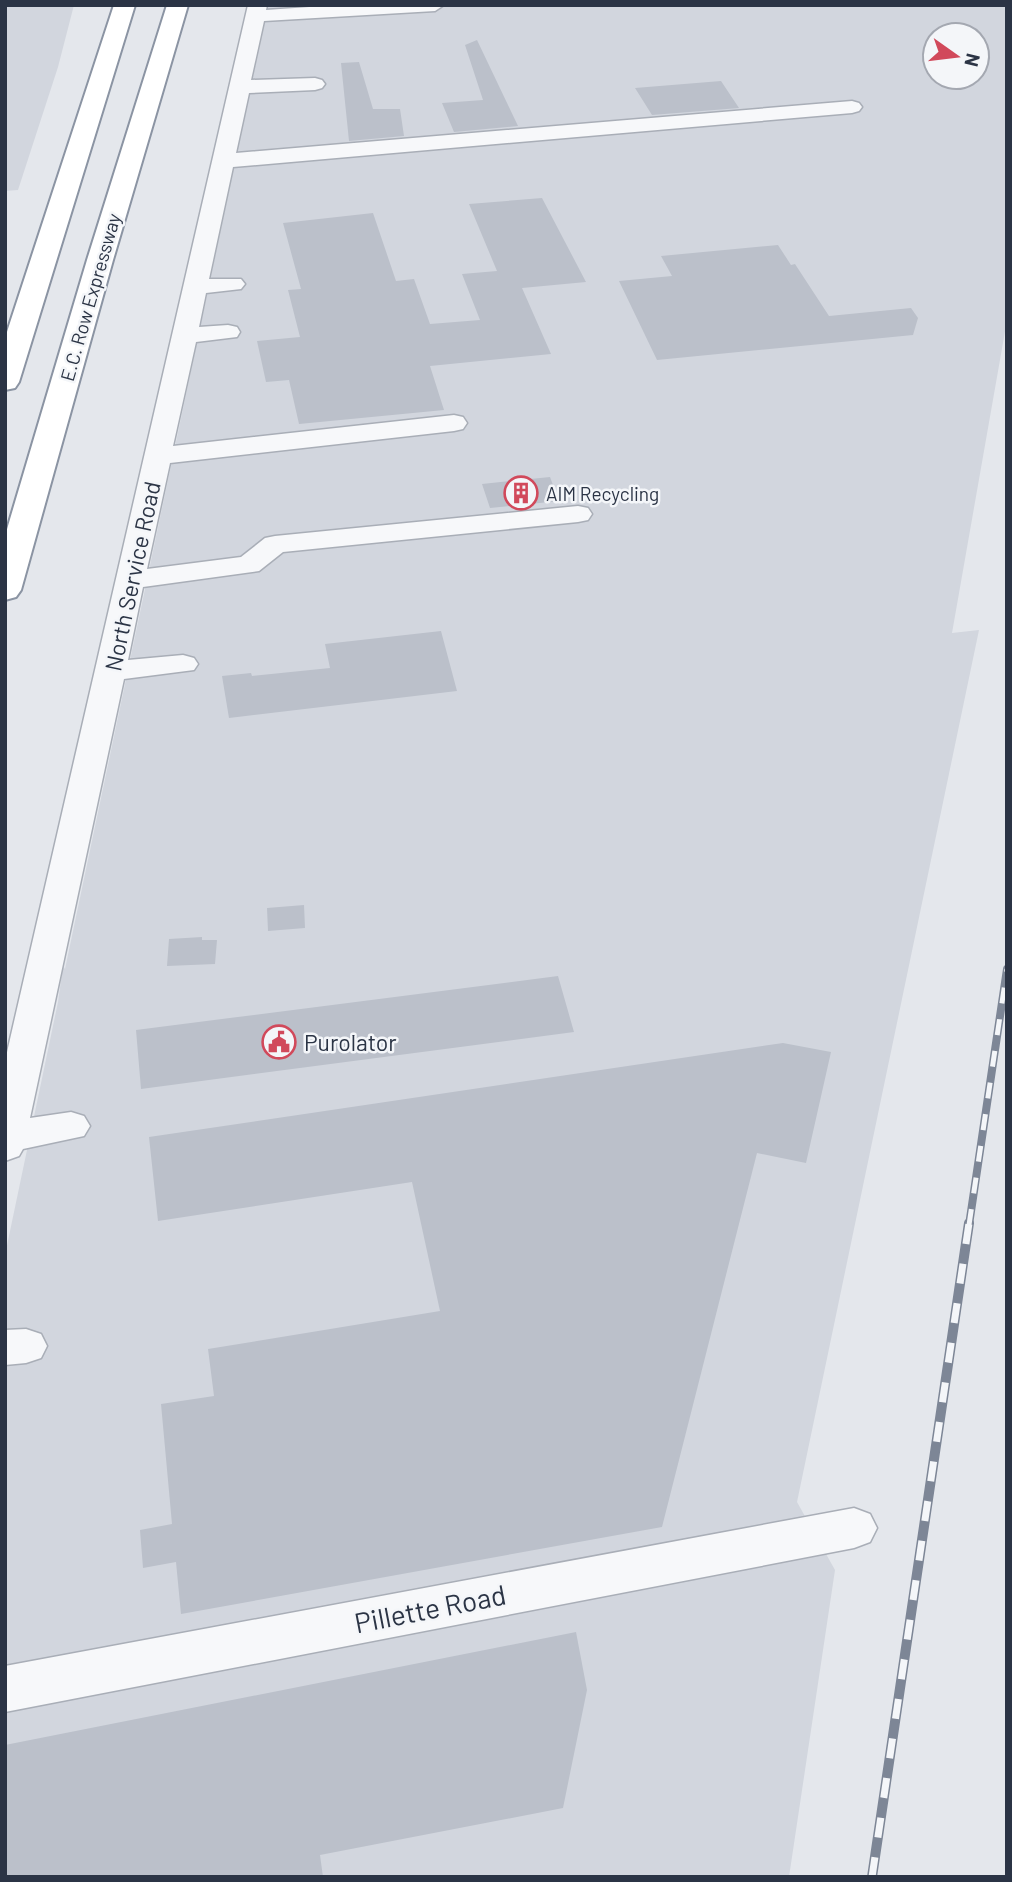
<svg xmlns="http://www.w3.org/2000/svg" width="1012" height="1882" viewBox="0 0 1012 1882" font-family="Barlow,sans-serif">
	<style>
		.built { fill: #d2d6de; fill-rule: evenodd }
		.building { fill: #bbc0ca }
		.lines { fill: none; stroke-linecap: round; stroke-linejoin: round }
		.minor-casing { stroke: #a9aeb7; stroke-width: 3 }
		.highway-casing { stroke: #8b94a3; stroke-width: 4 }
		.minor { fill: #f7f8fa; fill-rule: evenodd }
		.highway { fill: #fff; fill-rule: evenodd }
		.rail-far1-casing { stroke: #7d8696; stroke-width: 8 }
		.rail-casing { stroke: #7d8696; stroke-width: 10 }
		.rail-far1 { stroke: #f4f6f9; stroke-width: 5; stroke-dasharray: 16; stroke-linecap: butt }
		.rail { stroke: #f4f6f9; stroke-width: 7; stroke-dasharray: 20; stroke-linecap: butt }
		.labels { text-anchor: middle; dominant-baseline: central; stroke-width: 5; stroke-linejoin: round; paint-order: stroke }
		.far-street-label { font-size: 19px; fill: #2b3445; stroke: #f4f6f9 }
		.far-poi-label { font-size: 19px; fill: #2b3445; stroke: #f4f6f9; text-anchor: start }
		.street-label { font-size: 23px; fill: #2b3445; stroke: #f4f6f9 }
		.poi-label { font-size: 23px; fill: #2b3445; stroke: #f4f6f9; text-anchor: start }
		.near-street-label { font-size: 28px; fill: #2b3445; stroke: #f4f6f9 }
	</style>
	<rect width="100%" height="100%" fill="#e4e7ec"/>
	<path class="built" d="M 5,5 L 74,5 L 58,67 L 18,190 L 5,191 Z
		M 268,5 L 1007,5 L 1007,320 L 952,633 L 979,630 L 797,1502 L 835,1570 L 789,1877 L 5,1877 L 5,1255 L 58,1002 L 63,966 L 65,969 ZM 935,35 L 977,35 L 977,77 L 935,77 Z"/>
	<path class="building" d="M 477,40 L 518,126 L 454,132 L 442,103 L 483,100 L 465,45 Z
		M 359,62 L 373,109 L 400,109 L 404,136 L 349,141 L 341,63 Z
		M 721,81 L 739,108 L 652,115 L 635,88 Z
		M 542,198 L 586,282 L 522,288 L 551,354 L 430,366 L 444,410 L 299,424 L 289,380 L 266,382 L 257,341 L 300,337 L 288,290 L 301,289 L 283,223 L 373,213 L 396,281 L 414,279 L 430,324 L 480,320 L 462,274 L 497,271 L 469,204 Z
		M 778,245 L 791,265 L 795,264 L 829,316 L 911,308 L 918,318 L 913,335 L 657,360 L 619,281 L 672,276 L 661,256 Z
		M 550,477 L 559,501 L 490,508 L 482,484 Z
		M 441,631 L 457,691 L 229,718 L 222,676 L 251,673 L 252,676 L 330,668 L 325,644 Z
		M 304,905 L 305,928 L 268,931 L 267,908 Z
		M 202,937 L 202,940 L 217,940 L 215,964 L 167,966 L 169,939 Z
		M 558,976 L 574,1032 L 141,1089 L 136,1030 Z
		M 783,1043 L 831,1052 L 806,1163 L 757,1153 L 662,1527 L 181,1614 L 176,1562 L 143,1568 L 140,1530 L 172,1524 L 161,1404 L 214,1396 L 208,1349 L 440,1311 L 412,1182 L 158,1221 L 149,1137 Z
		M 576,1632 L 587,1690 L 563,1808 L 320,1855 L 323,1877 L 5,1877 L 5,1745 Z"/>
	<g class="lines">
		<defs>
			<path id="minor" d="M 248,5 L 267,5 L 266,10 L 338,5 L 444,5 L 435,11 L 264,21 L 251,80 L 315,78 L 322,80 L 325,84 L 322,88 L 315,90 L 249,93 L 236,153 L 852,101 L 859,103 L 862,107 L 859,111 L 852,113 L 233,167 L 209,279 L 241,279 L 245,284 L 241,289 L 206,293 L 199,327 L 228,325 L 237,327 L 240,332 L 237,337 L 196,342 L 173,446 L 454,415 L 463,417 L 467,423 L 463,429 L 454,431 L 170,463 L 147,569 L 241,557 L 265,538 L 275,536 L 578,506 L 588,508 L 592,514 L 588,520 L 578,522 L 283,552 L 259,571 L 143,587 L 128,660 L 183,655 L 194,658 L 198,664 L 194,670 L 124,679 L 30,1118 L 71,1112 L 84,1116 L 90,1126 L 84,1136 L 23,1149 L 19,1156 L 5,1161 L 5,1061 Z
				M 26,1329 L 41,1334 L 47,1346 L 41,1358 L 26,1363 L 5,1365 L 5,1330 Z
				M 854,1508 L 870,1514 L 877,1528 L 870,1542 L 854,1548 L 5,1712 L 5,1666 Z"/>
			<path id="highway" d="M 114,5 L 135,5 L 19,382 L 15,388 L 5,390 L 5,338 Z
				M 167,5 L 188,5 L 113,260 L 21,590 L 16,597 L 5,600 L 5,536 L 87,260 Z"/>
		</defs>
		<use href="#minor" class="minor-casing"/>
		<use href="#highway" class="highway-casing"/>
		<use href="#minor" class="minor"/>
		<use href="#highway" class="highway"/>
		<defs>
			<path id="rail-far1" d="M 969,1225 L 1007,969"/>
			<path id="rail" d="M 872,1877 L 969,1223"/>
		</defs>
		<use href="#rail-far1" class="rail-far1-casing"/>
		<use href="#rail" class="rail-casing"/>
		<use href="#rail-far1" class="rail-far1"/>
		<use href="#rail" class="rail"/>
	</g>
	<defs>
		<symbol id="building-ring" viewBox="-11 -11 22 22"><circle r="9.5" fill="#f4f6f9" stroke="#d1495b" stroke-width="1.5"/><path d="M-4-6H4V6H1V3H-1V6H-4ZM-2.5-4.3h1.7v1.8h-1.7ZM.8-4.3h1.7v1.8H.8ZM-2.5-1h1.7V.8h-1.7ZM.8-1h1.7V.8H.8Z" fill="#d1495b"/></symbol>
		<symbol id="civic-ring" viewBox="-11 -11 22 22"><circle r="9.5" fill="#f4f6f9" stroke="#d1495b" stroke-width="1.5"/><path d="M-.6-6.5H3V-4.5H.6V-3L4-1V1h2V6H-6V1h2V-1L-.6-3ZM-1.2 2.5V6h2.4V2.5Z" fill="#d1495b"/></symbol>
	</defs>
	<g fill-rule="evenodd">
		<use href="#building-ring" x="502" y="474" width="38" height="38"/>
		<use href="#civic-ring" x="260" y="1023" width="38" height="38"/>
	</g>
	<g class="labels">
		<g class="far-street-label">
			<text transform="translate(90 297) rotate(-74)">E.C. Row Expressway</text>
		</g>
		<g class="far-poi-label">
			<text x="546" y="493">AIM Recycling</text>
		</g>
		<g class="street-label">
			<text transform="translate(132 576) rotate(-78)">North Service Road</text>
		</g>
		<g class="poi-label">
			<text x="304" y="1042">Purolator</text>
		</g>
		<g class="near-street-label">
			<text transform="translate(430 1608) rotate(-11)">Pillette Road</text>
		</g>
	</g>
	<rect width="1012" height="1882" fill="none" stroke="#2b3445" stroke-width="14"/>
	<g transform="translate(956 56) rotate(104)"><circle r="33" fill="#f4f6f9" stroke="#a4a8b1" stroke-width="2"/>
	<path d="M0-5L12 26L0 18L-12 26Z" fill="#d1495b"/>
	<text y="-10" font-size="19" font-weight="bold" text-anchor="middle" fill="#2b3445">N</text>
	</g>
</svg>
